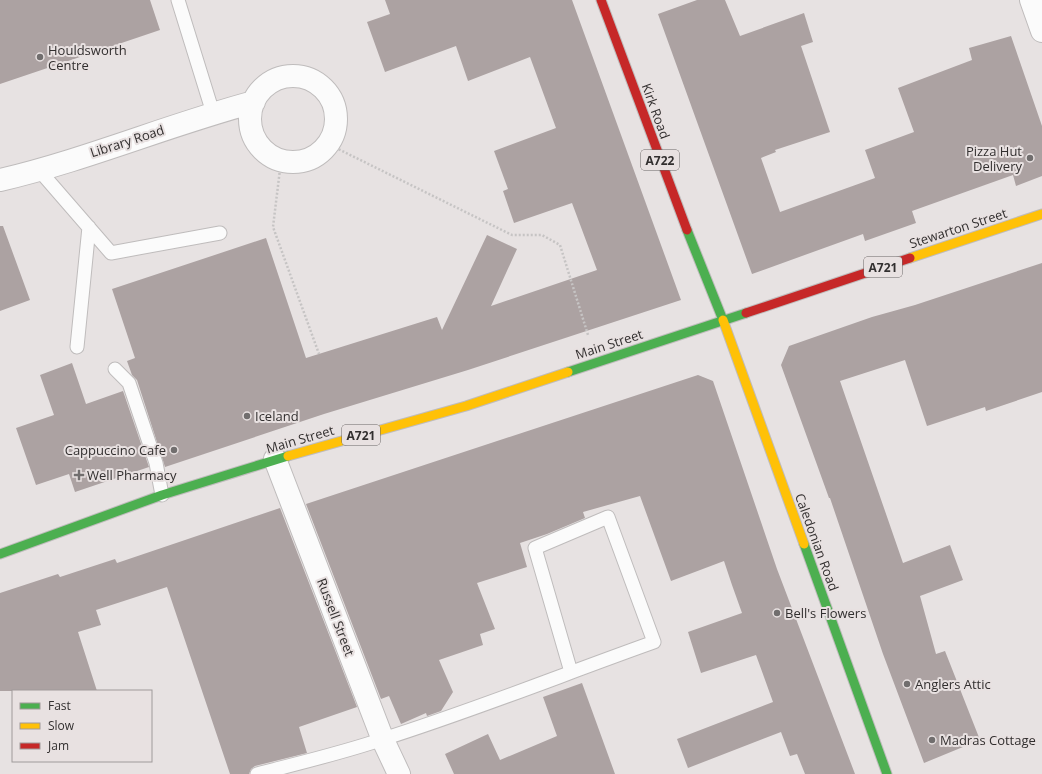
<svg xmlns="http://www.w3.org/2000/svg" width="1042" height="774" viewBox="0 0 1042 774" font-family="'Open Sans',sans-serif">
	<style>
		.building { fill: #aca2a2 }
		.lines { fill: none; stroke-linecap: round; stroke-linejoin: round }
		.lane-casing { stroke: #bfbcbc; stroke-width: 15 }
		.street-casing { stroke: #bfbcbc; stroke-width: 24 }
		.fast-casing { stroke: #bfbcbc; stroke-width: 11 }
		.slow-casing { stroke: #bfbcbc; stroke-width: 11 }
		.jam-casing { stroke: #bfbcbc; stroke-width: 11 }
		.path { stroke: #c6c4c4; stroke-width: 2.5; stroke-dasharray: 2 2; stroke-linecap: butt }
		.lane { stroke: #fbfbfb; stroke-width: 13 }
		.street { stroke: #fbfbfb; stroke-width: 22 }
		.fast { stroke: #4caf50; stroke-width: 9 }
		.slow { stroke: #ffc107; stroke-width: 9 }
		.jam { stroke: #c62828; stroke-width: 9 }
		.poi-dot { fill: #716e6e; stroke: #e8e1e1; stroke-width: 1.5 }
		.labels { text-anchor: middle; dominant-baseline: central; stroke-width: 4; stroke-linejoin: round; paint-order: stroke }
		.shield { fill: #e8e1e1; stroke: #696464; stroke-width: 1 }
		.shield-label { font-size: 12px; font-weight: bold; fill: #322f2f }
		.poi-label { font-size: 13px; fill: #322f2f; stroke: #e8e1e1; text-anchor: start }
		.street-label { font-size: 13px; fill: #322f2f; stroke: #e8e1e1 }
	</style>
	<rect width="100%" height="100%" fill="#e7e2e2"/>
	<path class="building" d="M 0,0 L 150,0 L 160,30 L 0,84 Z
		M 385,0 L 572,0 L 681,300 L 468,370 L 324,414 L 165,467 L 137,380 L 132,375 L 127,361 L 135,358 L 112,289 L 266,238 L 306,358 L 437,317 L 442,330 L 487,235 L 517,249 L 491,306 L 597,270 L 572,203 L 514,223 L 503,191 L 508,189 L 494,151 L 556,128 L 530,57 L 468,81 L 456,46 L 385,72 L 367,22 L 390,14 Z
		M 697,0 L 725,0 L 740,36 L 804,13 L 813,42 L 801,46 L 830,132 L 775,150 L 776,152 L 761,158 L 780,212 L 875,178 L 865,150 L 914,132 L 898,88 L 972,60 L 969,48 L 1011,36 L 1042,126 L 1042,176 L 1016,186 L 1013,175 L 912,211 L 916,223 L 865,241 L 863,234 L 752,274 L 658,14 Z
		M 0,226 L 3,226 L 30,300 L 0,311 Z
		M 1042,263 L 1042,392 L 986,411 L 985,407 L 927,426 L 905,360 L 840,381 L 903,563 L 950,545 L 963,580 L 920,596 L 936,654 L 945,651 L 980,740 L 924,763 L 883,654 L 830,498 L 829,498 L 781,365 L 789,346 L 872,317 L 915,305 Z
		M 72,363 L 86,404 L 123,391 L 149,467 L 75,492 L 69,474 L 36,485 L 16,428 L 54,415 L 40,375 Z
		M 698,375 L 713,381 L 777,569 L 855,774 L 805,774 L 797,754 L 790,756 L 781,732 L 688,768 L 677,739 L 773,702 L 756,655 L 701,673 L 688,632 L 742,613 L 732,585 L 724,561 L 671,581 L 640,496 L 583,512 L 585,518 L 547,534 L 520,543 L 527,567 L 477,583 L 495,629 L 480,634 L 483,645 L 439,660 L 453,692 L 441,711 L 427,716 L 426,713 L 401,724 L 389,696 L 381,699 L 306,504 Z
		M 280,508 L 357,707 L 299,727 L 307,753 L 255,766 L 251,769 L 249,774 L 230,774 L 167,587 L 96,610 L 101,625 L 78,632 L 97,691 L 0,691 L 0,593 L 58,574 L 60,577 L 115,559 L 117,563 Z
		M 582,683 L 615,774 L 454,774 L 445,754 L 488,734 L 500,760 L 557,736 L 543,697 Z"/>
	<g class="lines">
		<defs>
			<path id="lane" d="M 178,0 L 213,113
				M 39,170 L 111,253 L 220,233
				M 77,347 L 89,227
				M 115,369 L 129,383 L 156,463 L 162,495
				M 257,774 C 299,763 342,753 383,739 C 475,710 564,674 654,642 L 608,517 L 535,548 L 571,672"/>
			<path id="street" d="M 1031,0 L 1042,31
				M250 119a43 43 0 1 1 86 0a43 43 0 1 1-86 0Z
				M 0,180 C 86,160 168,125 254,102
				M 275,459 L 383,740 L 399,774"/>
			<path id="fast" d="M 687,230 L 723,320
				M 568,372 L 746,313
				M 804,544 L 887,774
				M 0,554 L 162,495 L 288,456"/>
			<path id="slow" d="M 910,258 L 1042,214
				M 723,320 L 804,544
				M 288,456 L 466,406 L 568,372"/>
			<path id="jam" d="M 601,0 L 687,230
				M 746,313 L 910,258"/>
		</defs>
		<use href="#lane" class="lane-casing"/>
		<use href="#street" class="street-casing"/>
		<use href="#fast" class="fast-casing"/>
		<use href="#slow" class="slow-casing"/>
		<use href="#jam" class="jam-casing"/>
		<path class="path" d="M 328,144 L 512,235 L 542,235 L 560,245 L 588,335
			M 281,161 L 273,227 L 319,354"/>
		<use href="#lane" class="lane"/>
		<use href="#street" class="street"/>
		<use href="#fast" class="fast"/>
		<use href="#slow" class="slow"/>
		<use href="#jam" class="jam"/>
	</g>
	<g class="poi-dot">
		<circle cx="40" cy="57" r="4"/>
		<circle cx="1030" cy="158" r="4"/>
		<circle cx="247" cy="416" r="4"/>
		<circle cx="174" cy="450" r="4"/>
		<path d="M77 469h4v4h4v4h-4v4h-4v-4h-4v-4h4z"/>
		<circle cx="777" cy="613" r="4"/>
		<circle cx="907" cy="684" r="4"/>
		<circle cx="932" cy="740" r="4"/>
	</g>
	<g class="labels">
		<g class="shield">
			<rect x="641" y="150" width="38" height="20" rx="3"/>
			<rect x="864" y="257" width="38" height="20" rx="3"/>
			<rect x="342" y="425" width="38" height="20" rx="3"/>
		</g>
		<g class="shield-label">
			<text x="660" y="160">A722</text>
			<text x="883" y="267">A721</text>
			<text x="361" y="435">A721</text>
		</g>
		<g class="poi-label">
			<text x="48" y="50">Houldsworth<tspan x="48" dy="15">Centre</tspan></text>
			<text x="1022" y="151" text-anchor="end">Pizza Hut<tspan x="1022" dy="15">Delivery</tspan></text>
			<text x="255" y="416">Iceland</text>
			<text x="166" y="450" text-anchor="end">Cappuccino Cafe</text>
			<text x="87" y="475">Well Pharmacy</text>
			<text x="785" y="613">Bell's Flowers</text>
			<text x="915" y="684">Anglers Attic</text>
			<text x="940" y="740">Madras Cottage</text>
		</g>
		<g class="street-label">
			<text transform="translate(656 111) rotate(70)">Kirk Road</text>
			<text transform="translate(127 141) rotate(-18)">Library Road</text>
			<text transform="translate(958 228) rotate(-18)">Stewarton Street</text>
			<text transform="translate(609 344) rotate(-18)">Main Street</text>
			<text transform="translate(300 439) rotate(-16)">Main Street</text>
			<text transform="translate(817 542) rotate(70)">Caledonian Road</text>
			<text transform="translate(336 617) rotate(69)">Russell Street</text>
		</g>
	</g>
	<rect x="12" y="690" width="140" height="72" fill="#e8e1e1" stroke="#9f9a9a"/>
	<rect x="20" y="703" width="20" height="6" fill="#4caf50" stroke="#9f9a9a"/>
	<text x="48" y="710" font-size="12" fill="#322f2f">Fast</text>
	<rect x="20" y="723" width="20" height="6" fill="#ffc107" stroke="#9f9a9a"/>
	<text x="48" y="730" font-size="12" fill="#322f2f">Slow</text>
	<rect x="20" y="743" width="20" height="6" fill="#c62828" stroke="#9f9a9a"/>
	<text x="48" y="750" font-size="12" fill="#322f2f">Jam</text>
</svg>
